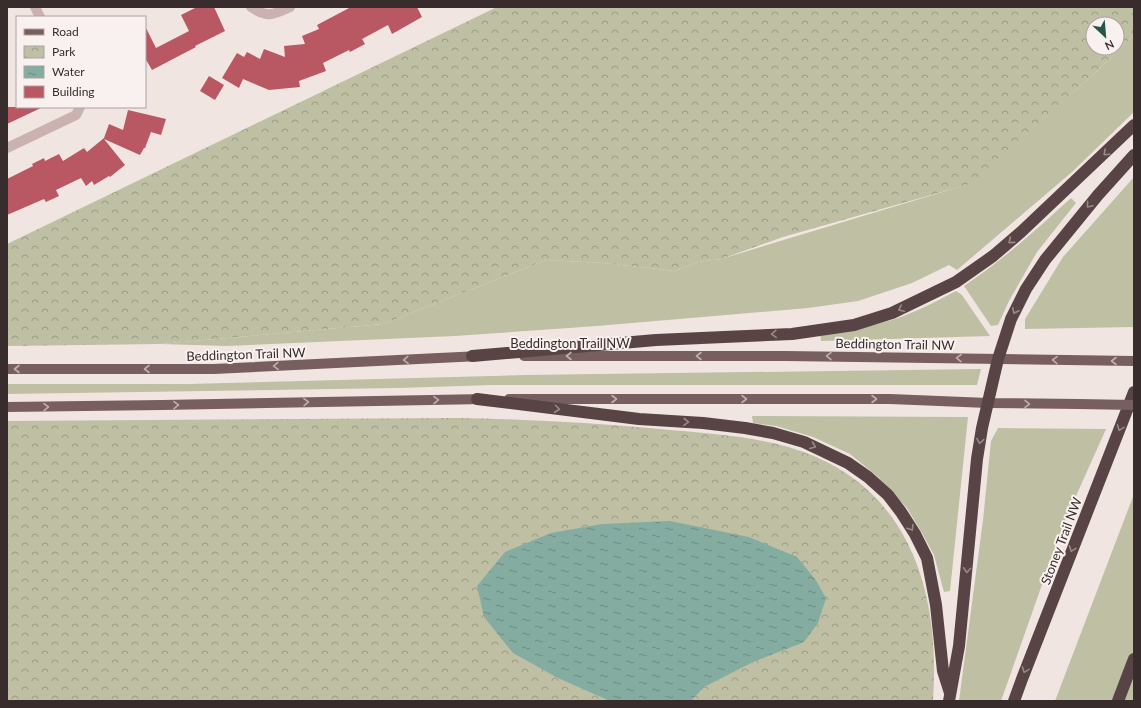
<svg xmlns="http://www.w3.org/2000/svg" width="1141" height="708" viewBox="0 0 1141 708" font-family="Lato,sans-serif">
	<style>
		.grass { fill: #bfbfa3 }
		.park { fill: url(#park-crowns); fill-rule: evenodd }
		.water { fill: url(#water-ripples) }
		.building { fill: #b95862 }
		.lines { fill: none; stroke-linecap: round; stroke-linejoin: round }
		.minor { stroke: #c9b2af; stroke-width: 10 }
		.major { stroke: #785f5f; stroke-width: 10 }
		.highway { stroke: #584445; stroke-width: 12 }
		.major-bridge { stroke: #785f5f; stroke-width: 10 }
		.oneway { stroke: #988989 }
		.oneway2 { stroke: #bfafae }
		.labels { text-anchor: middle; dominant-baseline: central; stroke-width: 4; stroke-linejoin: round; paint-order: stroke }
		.street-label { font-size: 13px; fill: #382c2d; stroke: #f9f1ef }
	</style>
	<defs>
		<pattern id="park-crowns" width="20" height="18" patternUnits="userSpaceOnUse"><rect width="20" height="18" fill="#bfbfa3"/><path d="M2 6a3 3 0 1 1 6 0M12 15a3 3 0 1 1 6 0" fill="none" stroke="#9c9b85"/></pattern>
		<pattern id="water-ripples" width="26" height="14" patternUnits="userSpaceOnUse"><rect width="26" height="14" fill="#84aca0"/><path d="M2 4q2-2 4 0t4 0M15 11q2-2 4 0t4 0" fill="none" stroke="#6d8c83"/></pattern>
	</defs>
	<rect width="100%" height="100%" fill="#f1e5e2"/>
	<path class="grass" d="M 1134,35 L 1134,112 L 1072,172 L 957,270 L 949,265 L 912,283 L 858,301 L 808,308 L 597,326 L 455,336 L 227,346 L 160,344 L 383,324 L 546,260 L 603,263 L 675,271 L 698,262 L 721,259 L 969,184 L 1096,72 Z
		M 1134,177 L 1134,327 L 1025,329 L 1025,319 L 1063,257 Z
		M 1071,198 L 1076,203 L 1037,252 L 1009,301 L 998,325 L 991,326 L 964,286 C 1003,260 1037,229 1071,198 Z
		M 956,291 L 962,295 L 990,336 L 821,341 L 820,334 C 844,331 868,327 892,320 C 914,313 935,302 956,291 Z
		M 981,369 L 977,385 L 492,385 L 398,388 L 7,394 L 7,384 L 187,384 L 525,375 Z
		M 752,416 L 968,417 L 950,591 L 944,592 L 934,555 L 922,533 L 907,508 L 878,477 L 850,454 L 813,437 L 776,426 L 753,423 Z
		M 998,428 L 1106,429 L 1063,525 L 1001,701 L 959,701 L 983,520 L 991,441 Z
		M 1134,494 L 1134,701 L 1055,701 Z"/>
	<path class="park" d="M 497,7 L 1134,7 L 1134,35 L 1096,72 L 970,184 L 783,237 L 721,259 L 698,262 L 675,271 L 603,263 L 546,260 L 383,324 L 160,344 L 7,346 L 7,244 ZM 1093,24 L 1117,24 L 1117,48 L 1093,48 Z
		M 457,418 C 525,419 592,423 660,429 C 711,434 766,436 814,456 C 915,499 940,601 933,701 L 7,701 L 7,421 Z"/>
	<path class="water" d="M 670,521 L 749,537 L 797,557 L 815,579 L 826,598 L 818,623 L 804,642 L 753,662 L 704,687 L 691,701 L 610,701 L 558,678 L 513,653 L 484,617 L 477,586 L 505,552 L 551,533 L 602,524 Z"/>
	<path class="building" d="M 197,7 L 214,7 L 225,31 L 195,46 L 196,47 L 152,70 L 145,58 L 145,26 L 156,48 L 189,31 L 181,15 Z
		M 351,7 L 417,7 L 422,17 L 392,34 L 388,25 L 362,39 L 365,44 L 350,52 L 349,50 L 323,63 L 326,71 L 299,81 L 300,87 L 269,90 L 243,79 L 239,88 L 222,78 L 237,53 L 244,57 L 247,52 L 260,59 L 264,49 L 285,57 L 284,46 L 305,44 L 302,36 L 319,29 L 317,25 Z
		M 209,76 L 224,85 L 215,100 L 200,91 Z
		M 7,107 L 43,107 L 7,124 Z
		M 128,110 L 166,119 L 161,135 L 151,132 L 145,148 L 144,148 L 140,155 L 104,139 L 125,165 L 110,177 L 109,176 L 94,185 L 92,181 L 86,186 L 81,178 L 56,190 L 59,196 L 46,202 L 44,199 L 7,215 L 7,179 L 33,166 L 32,164 L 44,158 L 45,161 L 59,154 L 63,161 L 84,148 L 87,152 L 104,138 L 109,124 L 123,130 Z"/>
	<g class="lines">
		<path class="minor" d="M 35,7 L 40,17
			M 251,7 C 267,18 273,15 290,7
			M 7,148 L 76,115 L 80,107"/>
		<path class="major" d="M 524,356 L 786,356 L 1134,361
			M 7,369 L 214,369 L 480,356
			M 509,399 L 890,399 L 988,403 L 1079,404
			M 7,407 L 162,405 L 485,399"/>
		<path class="highway" d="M 472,356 L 656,340 L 792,334 L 854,325 L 892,313 L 956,282 L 993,256 L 1021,232 L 1134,125
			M 477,399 L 639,419 L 703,423 L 745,428 L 773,433 L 804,442 L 848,463 L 868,477 L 888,495 L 901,512 L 915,534 L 927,558 L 936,605 L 943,671 L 950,693
			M 949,701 L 959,646 L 977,459 L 982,428 L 998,359 L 1011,319 L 1026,289 L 1045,260 L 1098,195 L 1134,155
			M 1014,701 L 1022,679 L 1134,392
			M 1118,701 L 1134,659"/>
		<path class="major-bridge" d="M 1079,404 L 1134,405"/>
	</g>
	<defs><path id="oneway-chevron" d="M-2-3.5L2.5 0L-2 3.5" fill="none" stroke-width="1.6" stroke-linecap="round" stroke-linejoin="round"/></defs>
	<g class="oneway">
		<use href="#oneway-chevron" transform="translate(1106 153) rotate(137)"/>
		<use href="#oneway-chevron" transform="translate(1089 205) rotate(130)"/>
		<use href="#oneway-chevron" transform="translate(1011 241) rotate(140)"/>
		<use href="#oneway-chevron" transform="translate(901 309) rotate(155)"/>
		<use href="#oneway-chevron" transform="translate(1015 311) rotate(116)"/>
		<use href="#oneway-chevron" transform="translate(774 334) rotate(178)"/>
		<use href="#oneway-chevron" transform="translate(557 409) rotate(7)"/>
		<use href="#oneway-chevron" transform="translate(686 422) rotate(3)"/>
		<use href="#oneway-chevron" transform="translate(1120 428) rotate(111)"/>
		<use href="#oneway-chevron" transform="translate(980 441) rotate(99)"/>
		<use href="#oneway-chevron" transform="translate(813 446) rotate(23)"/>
		<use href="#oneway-chevron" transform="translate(911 528) rotate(58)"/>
		<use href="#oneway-chevron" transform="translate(1072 549) rotate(111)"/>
		<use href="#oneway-chevron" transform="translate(967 570) rotate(94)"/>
		<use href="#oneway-chevron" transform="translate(1025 670) rotate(111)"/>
	</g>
	<g class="oneway2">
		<use href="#oneway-chevron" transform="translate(569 356) rotate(180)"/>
		<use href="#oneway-chevron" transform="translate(699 356) rotate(180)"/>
		<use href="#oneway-chevron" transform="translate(829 356) rotate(-179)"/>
		<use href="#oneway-chevron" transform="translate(959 358) rotate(-179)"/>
		<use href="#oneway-chevron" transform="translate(406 360) rotate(177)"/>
		<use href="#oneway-chevron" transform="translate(1055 360) rotate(-179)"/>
		<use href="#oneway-chevron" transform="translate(1114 361) rotate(-180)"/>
		<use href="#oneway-chevron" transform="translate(276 366) rotate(177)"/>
		<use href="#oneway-chevron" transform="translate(17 369) rotate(-180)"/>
		<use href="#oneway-chevron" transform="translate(147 369) rotate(-180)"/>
		<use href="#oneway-chevron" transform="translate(614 399)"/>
		<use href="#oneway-chevron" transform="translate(744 399)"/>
		<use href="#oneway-chevron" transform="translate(874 399)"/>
		<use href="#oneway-chevron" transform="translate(436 400) rotate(-1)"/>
		<use href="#oneway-chevron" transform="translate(306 402) rotate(-1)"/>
		<use href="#oneway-chevron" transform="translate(1027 404) rotate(1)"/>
		<use href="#oneway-chevron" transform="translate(176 405) rotate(-1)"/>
		<use href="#oneway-chevron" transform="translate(46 407) rotate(-1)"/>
	</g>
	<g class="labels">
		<g class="street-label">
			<text x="570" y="343">Beddington Trail NW</text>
			<text transform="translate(895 344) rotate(1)">Beddington Trail NW</text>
			<text transform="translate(246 354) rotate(-2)">Beddington Trail NW</text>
			<text transform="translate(1061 541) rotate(-69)">Stoney Trail NW</text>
		</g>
	</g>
	<rect width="1141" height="708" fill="none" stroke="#382c2d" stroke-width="16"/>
	<rect x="16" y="16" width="130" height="92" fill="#f9f1ef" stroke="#aca2a1"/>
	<rect x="24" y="29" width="20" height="6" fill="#785f5f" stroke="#aca2a1"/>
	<text x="52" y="36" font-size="12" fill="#382c2d">Road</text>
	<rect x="24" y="46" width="20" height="12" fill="url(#park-crowns)" stroke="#aca2a1"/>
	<text x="52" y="56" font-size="12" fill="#382c2d">Park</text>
	<rect x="24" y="66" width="20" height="12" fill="url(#water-ripples)" stroke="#aca2a1"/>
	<text x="52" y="76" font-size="12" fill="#382c2d">Water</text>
	<rect x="24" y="86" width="20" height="12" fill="#b95862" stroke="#aca2a1"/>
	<text x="52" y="96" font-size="12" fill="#382c2d">Building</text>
	<g transform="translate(1105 36) rotate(154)"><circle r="19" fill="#f9f1ef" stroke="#aca2a1"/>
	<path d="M0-3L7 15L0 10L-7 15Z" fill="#265649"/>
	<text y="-6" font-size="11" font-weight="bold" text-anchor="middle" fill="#382c2d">N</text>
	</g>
</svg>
